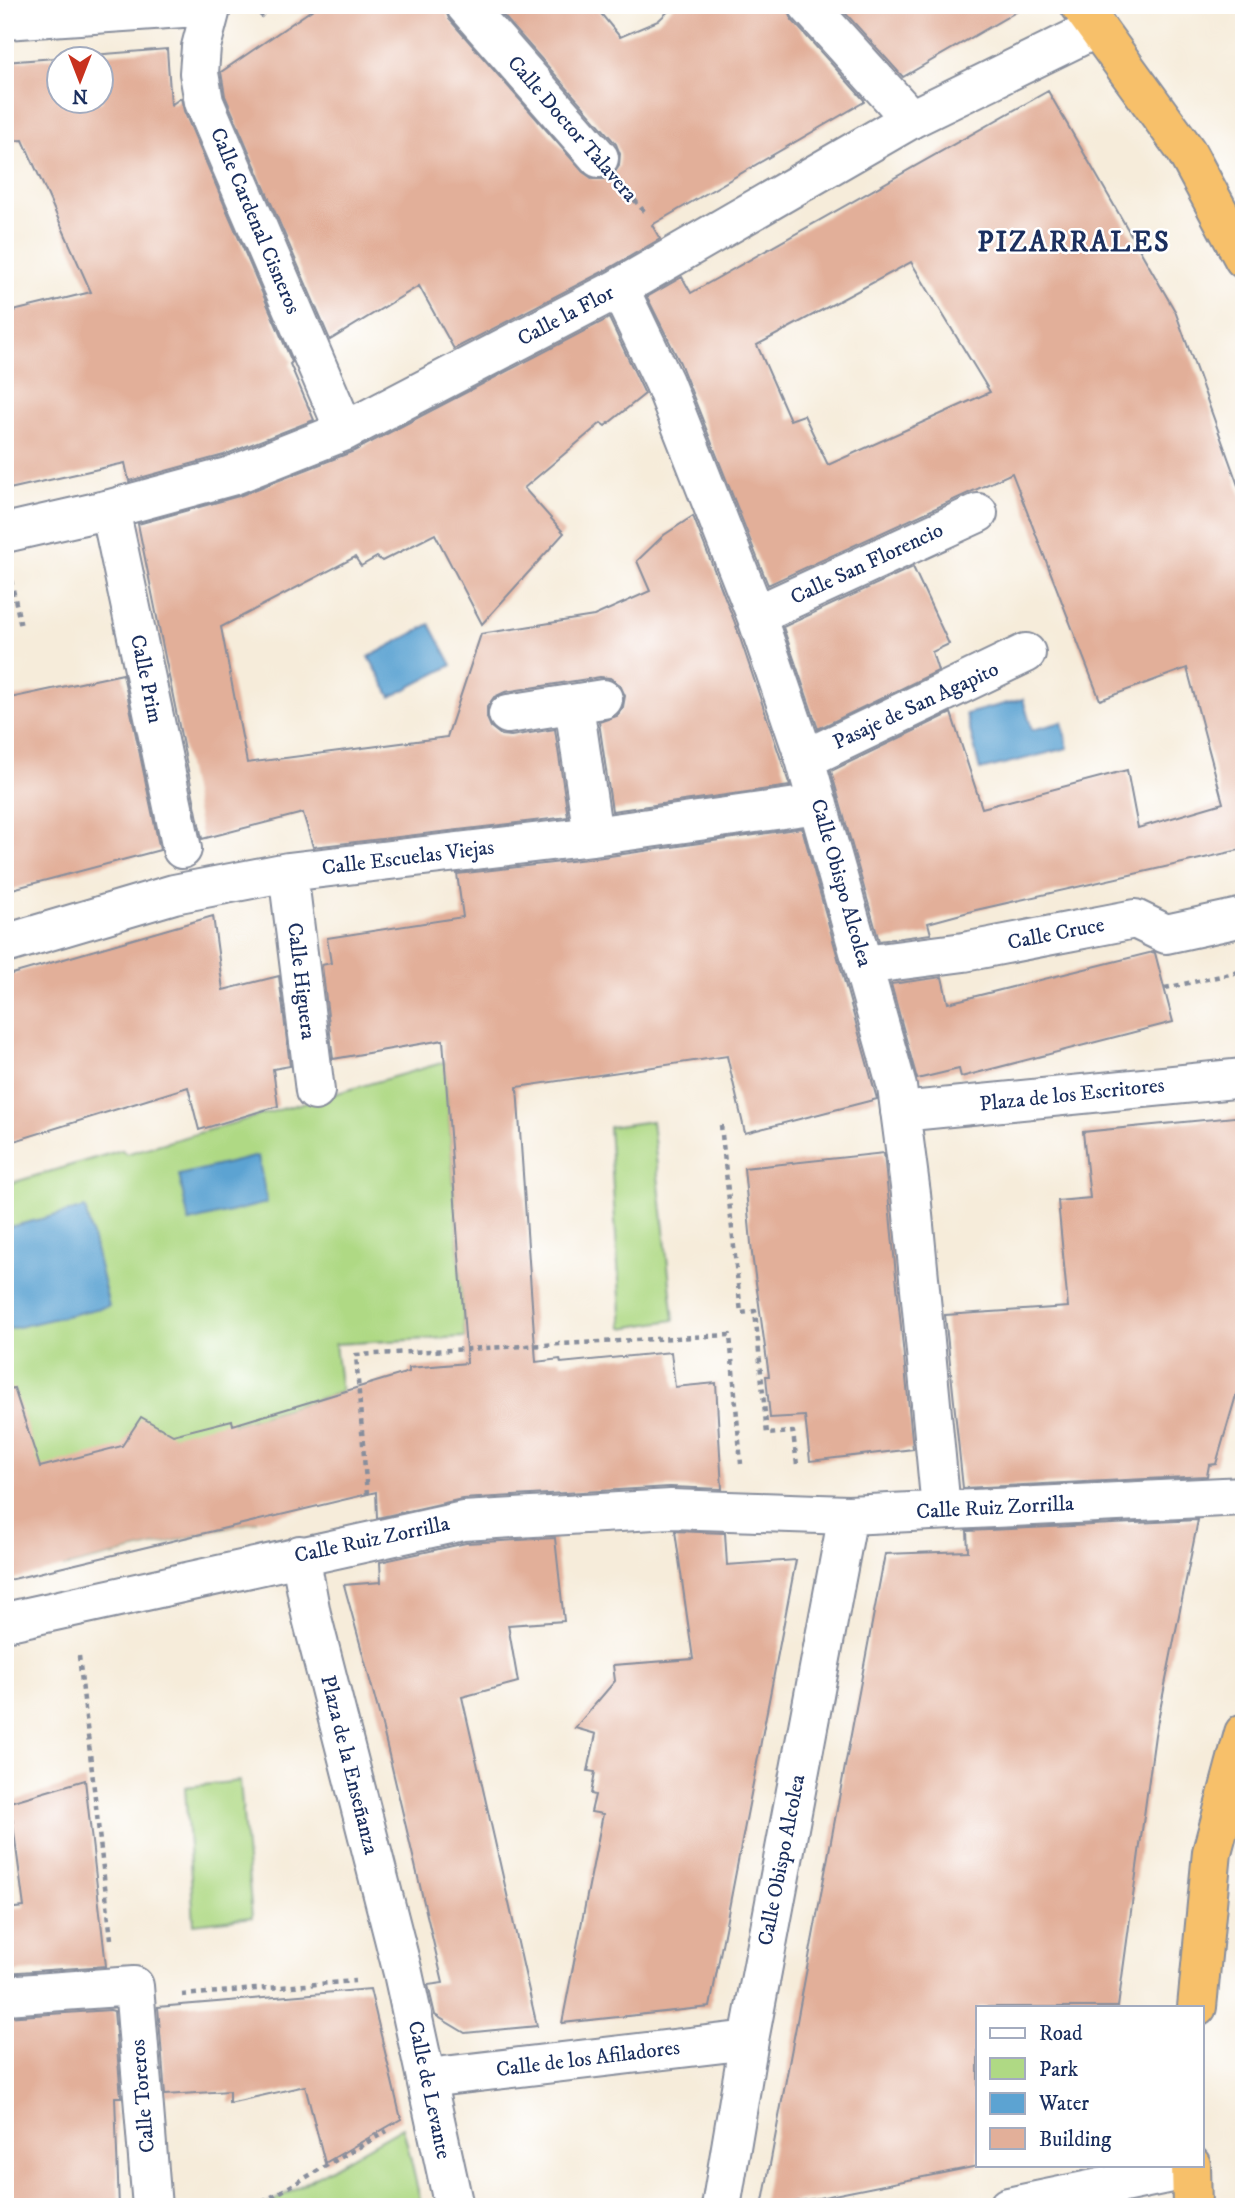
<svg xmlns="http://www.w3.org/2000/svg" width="1249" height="2212" viewBox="0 0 1249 2212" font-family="'IM FELL DW Pica',serif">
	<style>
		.green { fill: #afd984; stroke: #658471; stroke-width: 2 }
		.water { fill: #5ca3d2; stroke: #3c6998; stroke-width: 2 }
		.building { fill: #e2af99; fill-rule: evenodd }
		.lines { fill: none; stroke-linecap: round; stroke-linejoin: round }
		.minor-casing { stroke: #888e9c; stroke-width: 42 }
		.highway-casing { stroke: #888e9c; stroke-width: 42 }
		.path { stroke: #888e9c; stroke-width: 4.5; stroke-dasharray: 5 5; stroke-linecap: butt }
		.minor { stroke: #fff; stroke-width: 38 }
		.highway { stroke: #f7c06b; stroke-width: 38 }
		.labels { text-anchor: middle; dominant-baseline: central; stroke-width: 5; stroke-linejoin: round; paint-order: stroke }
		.street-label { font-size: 21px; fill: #1b2f5e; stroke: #fff }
		.district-label { font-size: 28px; font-weight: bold; letter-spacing: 2px; fill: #1b2f5e; stroke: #fff }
	</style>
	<rect width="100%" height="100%" fill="#fff"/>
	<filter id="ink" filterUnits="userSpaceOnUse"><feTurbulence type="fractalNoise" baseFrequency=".0143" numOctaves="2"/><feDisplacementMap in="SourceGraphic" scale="14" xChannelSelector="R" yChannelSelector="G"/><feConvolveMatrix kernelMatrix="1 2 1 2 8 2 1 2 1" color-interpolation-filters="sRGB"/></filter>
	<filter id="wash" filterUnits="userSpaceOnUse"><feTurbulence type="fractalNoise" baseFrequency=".00686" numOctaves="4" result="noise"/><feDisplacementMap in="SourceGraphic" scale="28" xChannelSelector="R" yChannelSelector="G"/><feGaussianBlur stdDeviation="1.57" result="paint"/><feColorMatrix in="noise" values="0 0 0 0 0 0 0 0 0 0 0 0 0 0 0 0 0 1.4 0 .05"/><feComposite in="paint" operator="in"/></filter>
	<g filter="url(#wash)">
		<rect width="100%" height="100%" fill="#f6ecda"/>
		<path class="green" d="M 445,1062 L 465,1337 L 335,1344 L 341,1392 L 233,1425 L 256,1521 L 64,1567 L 40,1467 L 5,1446 L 5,1185 L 122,1150 L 126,1154 Z
			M 652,1121 L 674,1320 L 622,1328 L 609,1127 Z
			M 240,1781 L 252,1917 L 194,1924 L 185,1787 Z
			M 403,2127 L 422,2207 L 263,2207 Z"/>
		<path class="water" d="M 430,624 L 452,665 L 391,697 L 369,657 Z
			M 1023,699 L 1032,730 L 1062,722 L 1068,748 L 980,770 L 966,714 Z
			M 258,1156 L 267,1203 L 189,1222 L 179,1175 Z
			M 85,1208 L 109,1306 L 5,1330 L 5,1228 Z"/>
		<g id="blocks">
			<path class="building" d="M 319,5 L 444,5 L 449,19 L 583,172 L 593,179 L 604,179 L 613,175 L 619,166 L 620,154 L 616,144 L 494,5 L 594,5 L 620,37 L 658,21 L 675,5 L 787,5 L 792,20 L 864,100 L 864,102 L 652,225 L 660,239 L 608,269 L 454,349 L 419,286 L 330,340 L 225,96 L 221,72 Z
				M 838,5 L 1028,5 L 903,77 Z
				M 167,49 L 171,105 L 181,98 L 184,111 L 292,362 L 290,364 L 314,420 L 224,455 L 129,481 L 125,463 L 5,490 L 5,313 L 91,292 L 23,140 L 5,141 L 5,62 ZM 60,60 L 102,60 L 102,102 L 60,102 Z
				M 1048,91 L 1175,311 L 1244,502 L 1244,849 L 976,910 L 928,923 L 931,934 L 879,941 L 831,771 L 951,713 L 982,808 L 1127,770 L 1138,828 L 1223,803 L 1187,668 L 1100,700 L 1012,473 L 768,585 L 680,363 L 647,297 L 682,277 L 691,293 ZM 911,262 L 990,392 L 828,465 L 804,415 L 790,420 L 757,345 Z
				M 609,318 L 645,394 L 605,426 L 601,423 L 524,488 L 564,533 L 482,624 L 435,534 L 382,561 L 377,557 L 361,566 L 355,557 L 221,627 L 247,763 L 447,737 L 481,634 L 594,616 L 650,591 L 637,561 L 664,535 L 693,516 L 735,623 L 790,786 L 612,811 L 599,722 L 617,716 L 623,707 L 625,696 L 620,685 L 610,678 L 600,677 L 505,692 L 494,697 L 487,707 L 487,718 L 491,727 L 501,735 L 511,736 L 555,729 L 568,817 L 313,847 L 303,813 L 202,839 L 138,524 L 239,496 L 354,451 Z
				M 913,567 L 949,644 L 932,652 L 938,671 L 818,729 L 783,627 Z
				M 123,674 L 160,850 L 5,891 L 5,699 Z
				M 802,828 L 877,1099 L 745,1133 L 727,1056 L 517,1087 L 536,1362 L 560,1359 L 561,1363 L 671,1352 L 675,1387 L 716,1383 L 722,1489 L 670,1487 L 462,1499 L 377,1518 L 376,1492 L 5,1581 L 5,1390 L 14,1388 L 40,1467 L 122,1446 L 141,1417 L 173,1435 L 232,1420 L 233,1425 L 409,1372 L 409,1368 L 467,1363 L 443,1040 L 333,1059 L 322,965 L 331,963 L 327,938 L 463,917 L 457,874 L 596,858 Z
				M 213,916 L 223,990 L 279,976 L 290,1066 L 273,1069 L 278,1106 L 199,1130 L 188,1087 L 5,1144 L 5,976 Z
				M 1153,952 L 1155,953 L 1173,1022 L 961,1077 L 959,1069 L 917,1079 L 891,984 L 942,977 L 948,1003 Z
				M 1244,1116 L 1244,1368 L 1216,1464 L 1209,1465 L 1207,1476 L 963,1488 L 945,1315 L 1068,1307 L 1058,1201 L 1090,1198 L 1083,1132 Z
				M 884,1153 L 913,1449 L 810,1461 L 805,1416 L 770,1418 L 766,1376 L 769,1376 L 752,1254 L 744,1168 Z
				M 1198,1520 L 1155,1735 L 1118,2007 L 978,2007 L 978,2166 L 819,2198 L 762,2207 L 885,1554 L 968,1551 L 967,1531 Z
				M 675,1531 L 725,1533 L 727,1565 L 796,1560 L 710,2007 L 562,2023 L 603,1814 L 591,1812 L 595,1795 L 591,1794 L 595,1772 L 588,1771 L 596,1734 L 575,1728 L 615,1681 L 613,1665 L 693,1659 Z
				M 555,1538 L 564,1621 L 508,1625 L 518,1682 L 462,1697 L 537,2026 L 465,2033 L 435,2015 L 428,1985 L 443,1983 L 380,1717 L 344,1585 L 381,1582 L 380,1562 L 466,1543 Z
				M 85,1780 L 106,1966 L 5,1973 L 5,1909 L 24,1907 L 10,1802 Z
				M 370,1989 L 401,2119 L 325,2163 L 305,2086 L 229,2103 L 229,2091 L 165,2095 L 158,2007 Z
				M 110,2010 L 114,2011 L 121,2097 L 115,2097 L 119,2207 L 5,2207 L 5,2017 Z"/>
		</g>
	</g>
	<g filter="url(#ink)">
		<use href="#blocks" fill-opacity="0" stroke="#888e9c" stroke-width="2"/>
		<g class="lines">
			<defs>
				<path id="minor" d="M 212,5 L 201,47 L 199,73 L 204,102 L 345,431
					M 465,5 L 599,158
					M 808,5 L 911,119
					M 5,20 L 212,6
					M 619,288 L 664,382 L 756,615 L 805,759 L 897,1087 L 911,1194 L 941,1509
					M 110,509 L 182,849
					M 5,533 L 110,509 L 231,476 L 345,431 L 619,288 L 911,119 L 1097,28
					M 756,615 L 978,513
					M 574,705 L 593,836
					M 508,714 L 603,699
					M 805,759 L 1026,653
					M 288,872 L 315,1091
					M 5,944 L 174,894 L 288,872 L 593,836 L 818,804
					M 864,965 L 964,952 L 1135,919 L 1166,934 L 1244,917
					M 900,1112 L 1244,1078
					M 300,1555 L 311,1614 L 403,1973 L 454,2207
					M 5,1622 L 463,1521 L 671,1509 L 848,1515 L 1244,1496
					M 5,1995 L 134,1986 L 152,2207
					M 427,2078 L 749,2040
					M 721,2207 L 749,2040 L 848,1515
					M 1008,2207 L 1191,2169"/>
				<path id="highway" d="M 1080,5 L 1186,151 L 1244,259
					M 1197,2007 L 1212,1852 L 1244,1733
					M 1191,2165 L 1192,2207"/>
			</defs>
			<use href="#minor" class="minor-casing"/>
			<use href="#highway" class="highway-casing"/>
			<path class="path" d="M 260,17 L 271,5
				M 628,192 L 647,215
				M 11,580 L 21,627
				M 1165,988 L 1244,971
				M 721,1125 L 741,1313 L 755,1311 L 767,1434 L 793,1432 L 797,1465
				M 367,1495 L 356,1355 L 730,1335 L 741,1464
				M 79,1656 L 111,1939
				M 182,1995 L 355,1981
				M 254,2207 L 387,2131"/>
			<use href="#minor" class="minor"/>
			<use href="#highway" class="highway"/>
		</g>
	</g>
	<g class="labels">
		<g class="street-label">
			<text transform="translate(572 129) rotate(49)">Calle Doctor Talavera</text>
			<text transform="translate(255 221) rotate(67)">Calle Cardenal Cisneros</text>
			<text transform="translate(566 316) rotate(-28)">Calle la Flor</text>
			<text transform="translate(867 564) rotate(-25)">Calle San Florencio</text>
			<text transform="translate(146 679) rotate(78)">Calle Prim</text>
			<text transform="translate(916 706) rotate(-25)">Pasaje de San Agapito</text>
			<text transform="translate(408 858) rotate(-7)">Calle Escuelas Viejas</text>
			<text transform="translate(841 883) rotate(74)">Calle Obispo Alcolea</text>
			<text transform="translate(1056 934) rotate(-11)">Calle Cruce</text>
			<text transform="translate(301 981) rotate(83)">Calle Higuera</text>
			<text transform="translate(1072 1095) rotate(-6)">Plaza de los Escritores</text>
			<text transform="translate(995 1508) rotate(-3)">Calle Ruiz Zorrilla</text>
			<text transform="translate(372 1540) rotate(-12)">Calle Ruiz Zorrilla</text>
			<text transform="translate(349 1765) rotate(76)">Plaza de la Enseñanza</text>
			<text transform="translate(782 1860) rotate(-79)">Calle Obispo Alcolea</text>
			<text transform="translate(588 2059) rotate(-7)">Calle de los Afiladores</text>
			<text transform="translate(429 2090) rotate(78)">Calle de Levante</text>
			<text transform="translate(143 2096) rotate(-95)">Calle Toreros</text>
		</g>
		<g class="district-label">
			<text x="1074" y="242">PIZARRALES</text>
		</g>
	</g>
	<rect width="1249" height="2212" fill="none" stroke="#fff" stroke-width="28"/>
	<rect x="976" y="2006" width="228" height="161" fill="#ffffff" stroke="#a4acbf" stroke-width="2"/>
	<rect x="990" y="2028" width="35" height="10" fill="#ffffff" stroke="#a4acbf" stroke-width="2"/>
	<text x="1039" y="2040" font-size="21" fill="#1b2f5e">Road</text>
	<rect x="990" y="2058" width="35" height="21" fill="#afd984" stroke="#a4acbf" stroke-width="2"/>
	<text x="1039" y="2076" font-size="21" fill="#1b2f5e">Park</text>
	<rect x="990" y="2093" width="35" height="21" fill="#5ca3d2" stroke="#a4acbf" stroke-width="2"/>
	<text x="1039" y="2110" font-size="21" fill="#1b2f5e">Water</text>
	<rect x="990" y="2128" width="35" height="21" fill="#e2af99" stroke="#a4acbf" stroke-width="2"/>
	<text x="1039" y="2146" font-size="21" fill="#1b2f5e">Building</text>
	<g transform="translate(80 80) rotate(180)"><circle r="33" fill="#ffffff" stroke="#a4acbf" stroke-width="2"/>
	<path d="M0-5L12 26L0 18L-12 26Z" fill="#c8321e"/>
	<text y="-10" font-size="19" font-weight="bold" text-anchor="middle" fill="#1b2f5e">N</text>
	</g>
</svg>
